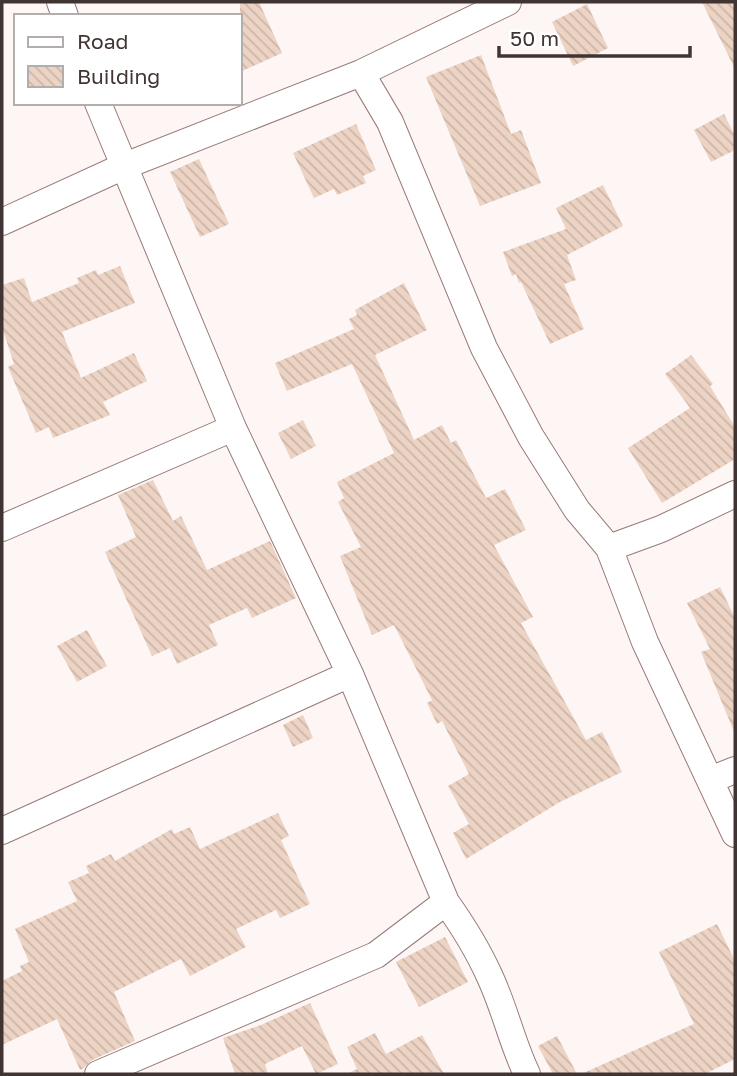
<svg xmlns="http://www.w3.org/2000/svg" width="737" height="1076" viewBox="0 0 737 1076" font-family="'Golos Text',sans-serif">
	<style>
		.building { fill: url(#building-back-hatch) }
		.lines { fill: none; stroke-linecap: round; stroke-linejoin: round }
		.street-casing { stroke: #977b78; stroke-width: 28 }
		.street { stroke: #fff; stroke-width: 26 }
	</style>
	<defs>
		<pattern id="building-back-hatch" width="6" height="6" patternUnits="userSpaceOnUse" patternTransform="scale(1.75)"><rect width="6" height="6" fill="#ecd3c4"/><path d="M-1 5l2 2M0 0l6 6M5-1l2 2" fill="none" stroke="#ccb6a9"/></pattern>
	</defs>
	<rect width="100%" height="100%" fill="#fdf6f5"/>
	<path class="building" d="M 240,2 L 259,2 L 282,53 L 240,72 Z
		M 702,2 L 735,2 L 735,69 Z
		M 587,4 L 608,48 L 573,66 L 552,22 Z
		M 481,55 L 511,134 L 521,130 L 541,183 L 480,206 L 426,77 Z
		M 724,114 L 735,136 L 735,150 L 711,162 L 694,130 Z
		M 356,124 L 376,170 L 363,176 L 366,183 L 337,195 L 334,189 L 314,198 L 293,153 Z
		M 199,159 L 229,224 L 200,237 L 170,172 Z
		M 603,185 L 623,226 L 567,255 L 576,280 L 564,284 L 584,329 L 550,344 L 521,282 L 519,283 L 516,274 L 512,276 L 503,252 L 566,229 L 556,208 Z
		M 120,266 L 135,303 L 62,332 L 81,378 L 134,353 L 147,381 L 103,402 L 110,415 L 53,438 L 49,427 L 36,433 L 8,367 L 14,364 L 2,327 L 2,285 L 24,278 L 32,302 L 79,283 L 77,278 L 96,270 L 98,275 Z
		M 404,283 L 427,330 L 375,355 L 414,440 L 442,425 L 451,443 L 456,440 L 486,498 L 505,489 L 526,530 L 494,545 L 533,617 L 521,623 L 586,740 L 602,732 L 622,772 L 560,802 L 466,859 L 453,833 L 469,824 L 448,786 L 469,774 L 442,721 L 437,724 L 427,703 L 432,700 L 394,625 L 372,635 L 340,556 L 361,547 L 338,502 L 344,498 L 337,482 L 394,453 L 352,364 L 287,391 L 275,363 L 354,329 L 349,319 L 357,315 L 355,310 Z
		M 691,355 L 713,384 L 710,386 L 735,427 L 735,459 L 662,503 L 628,448 L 690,408 L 665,374 Z
		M 303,420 L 316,446 L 291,459 L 278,433 Z
		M 153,480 L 173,521 L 181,516 L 207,570 L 270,541 L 296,598 L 252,618 L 247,608 L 209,625 L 218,645 L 177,664 L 170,648 L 152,656 L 105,552 L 136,537 L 118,495 Z
		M 720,587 L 735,618 L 735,734 L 701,652 L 710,649 L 687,603 Z
		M 87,630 L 107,666 L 77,682 L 57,646 Z
		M 303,715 L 313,738 L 293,747 L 283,725 Z
		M 278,813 L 289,836 L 281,840 L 310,904 L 280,918 L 276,910 L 236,929 L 246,947 L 190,976 L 181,959 L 114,992 L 135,1041 L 92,1060 L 84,1068 L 80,1070 L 57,1019 L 2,1045 L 2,981 L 22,971 L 20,966 L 29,962 L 15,929 L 77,901 L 68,882 L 89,873 L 86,866 L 111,854 L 115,861 L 172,829 L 174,834 L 190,827 L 200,849 Z
		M 717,924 L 735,961 L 735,1059 L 705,1074 L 581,1074 L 694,1024 L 659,952 Z
		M 445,937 L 468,982 L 419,1007 L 396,962 Z
		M 310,1003 L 338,1064 L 316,1074 L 302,1046 L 265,1064 L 268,1074 L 235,1074 L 223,1038 L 261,1025 Z
		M 375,1033 L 386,1054 L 422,1035 L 444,1074 L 347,1074 L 357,1069 L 347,1047 Z
		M 557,1036 L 577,1074 L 553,1074 L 538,1046 Z"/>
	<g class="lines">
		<defs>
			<path id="street" d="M 60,2 L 65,16
				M 361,73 L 390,122 L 484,348 L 531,437 L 577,510 L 609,548 L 645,642 L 735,834
				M 98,103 L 233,428 L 350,674 L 446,902 C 463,926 478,950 490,977 C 505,1009 512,1043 527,1074
				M 2,222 L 122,167 L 361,73 L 508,2
				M 2,528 L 233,428
				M 609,548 L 661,529 L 735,494
				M 710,780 L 735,770
				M 2,831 L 350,674
				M 98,1074 L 376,955 L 446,902"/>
		</defs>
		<use href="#street" class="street-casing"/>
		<use href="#street" class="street"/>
	</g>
	<rect width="737" height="1076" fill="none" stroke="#413534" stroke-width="7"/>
	<rect x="14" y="14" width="228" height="91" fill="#ffffff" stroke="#b3aeae" stroke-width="2"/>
	<rect x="28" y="37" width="35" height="10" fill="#ffffff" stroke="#b3aeae" stroke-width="2"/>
	<text x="77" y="49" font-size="21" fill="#413534">Road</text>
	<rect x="28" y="66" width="35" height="21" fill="url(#building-back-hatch)" stroke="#b3aeae" stroke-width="2"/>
	<text x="77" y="84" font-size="21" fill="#413534">Building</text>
	<path d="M499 46v10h191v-10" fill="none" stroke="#413534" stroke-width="3.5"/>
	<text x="510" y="46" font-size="21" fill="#413534" stroke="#ffffff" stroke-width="5" paint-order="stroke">50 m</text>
</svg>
